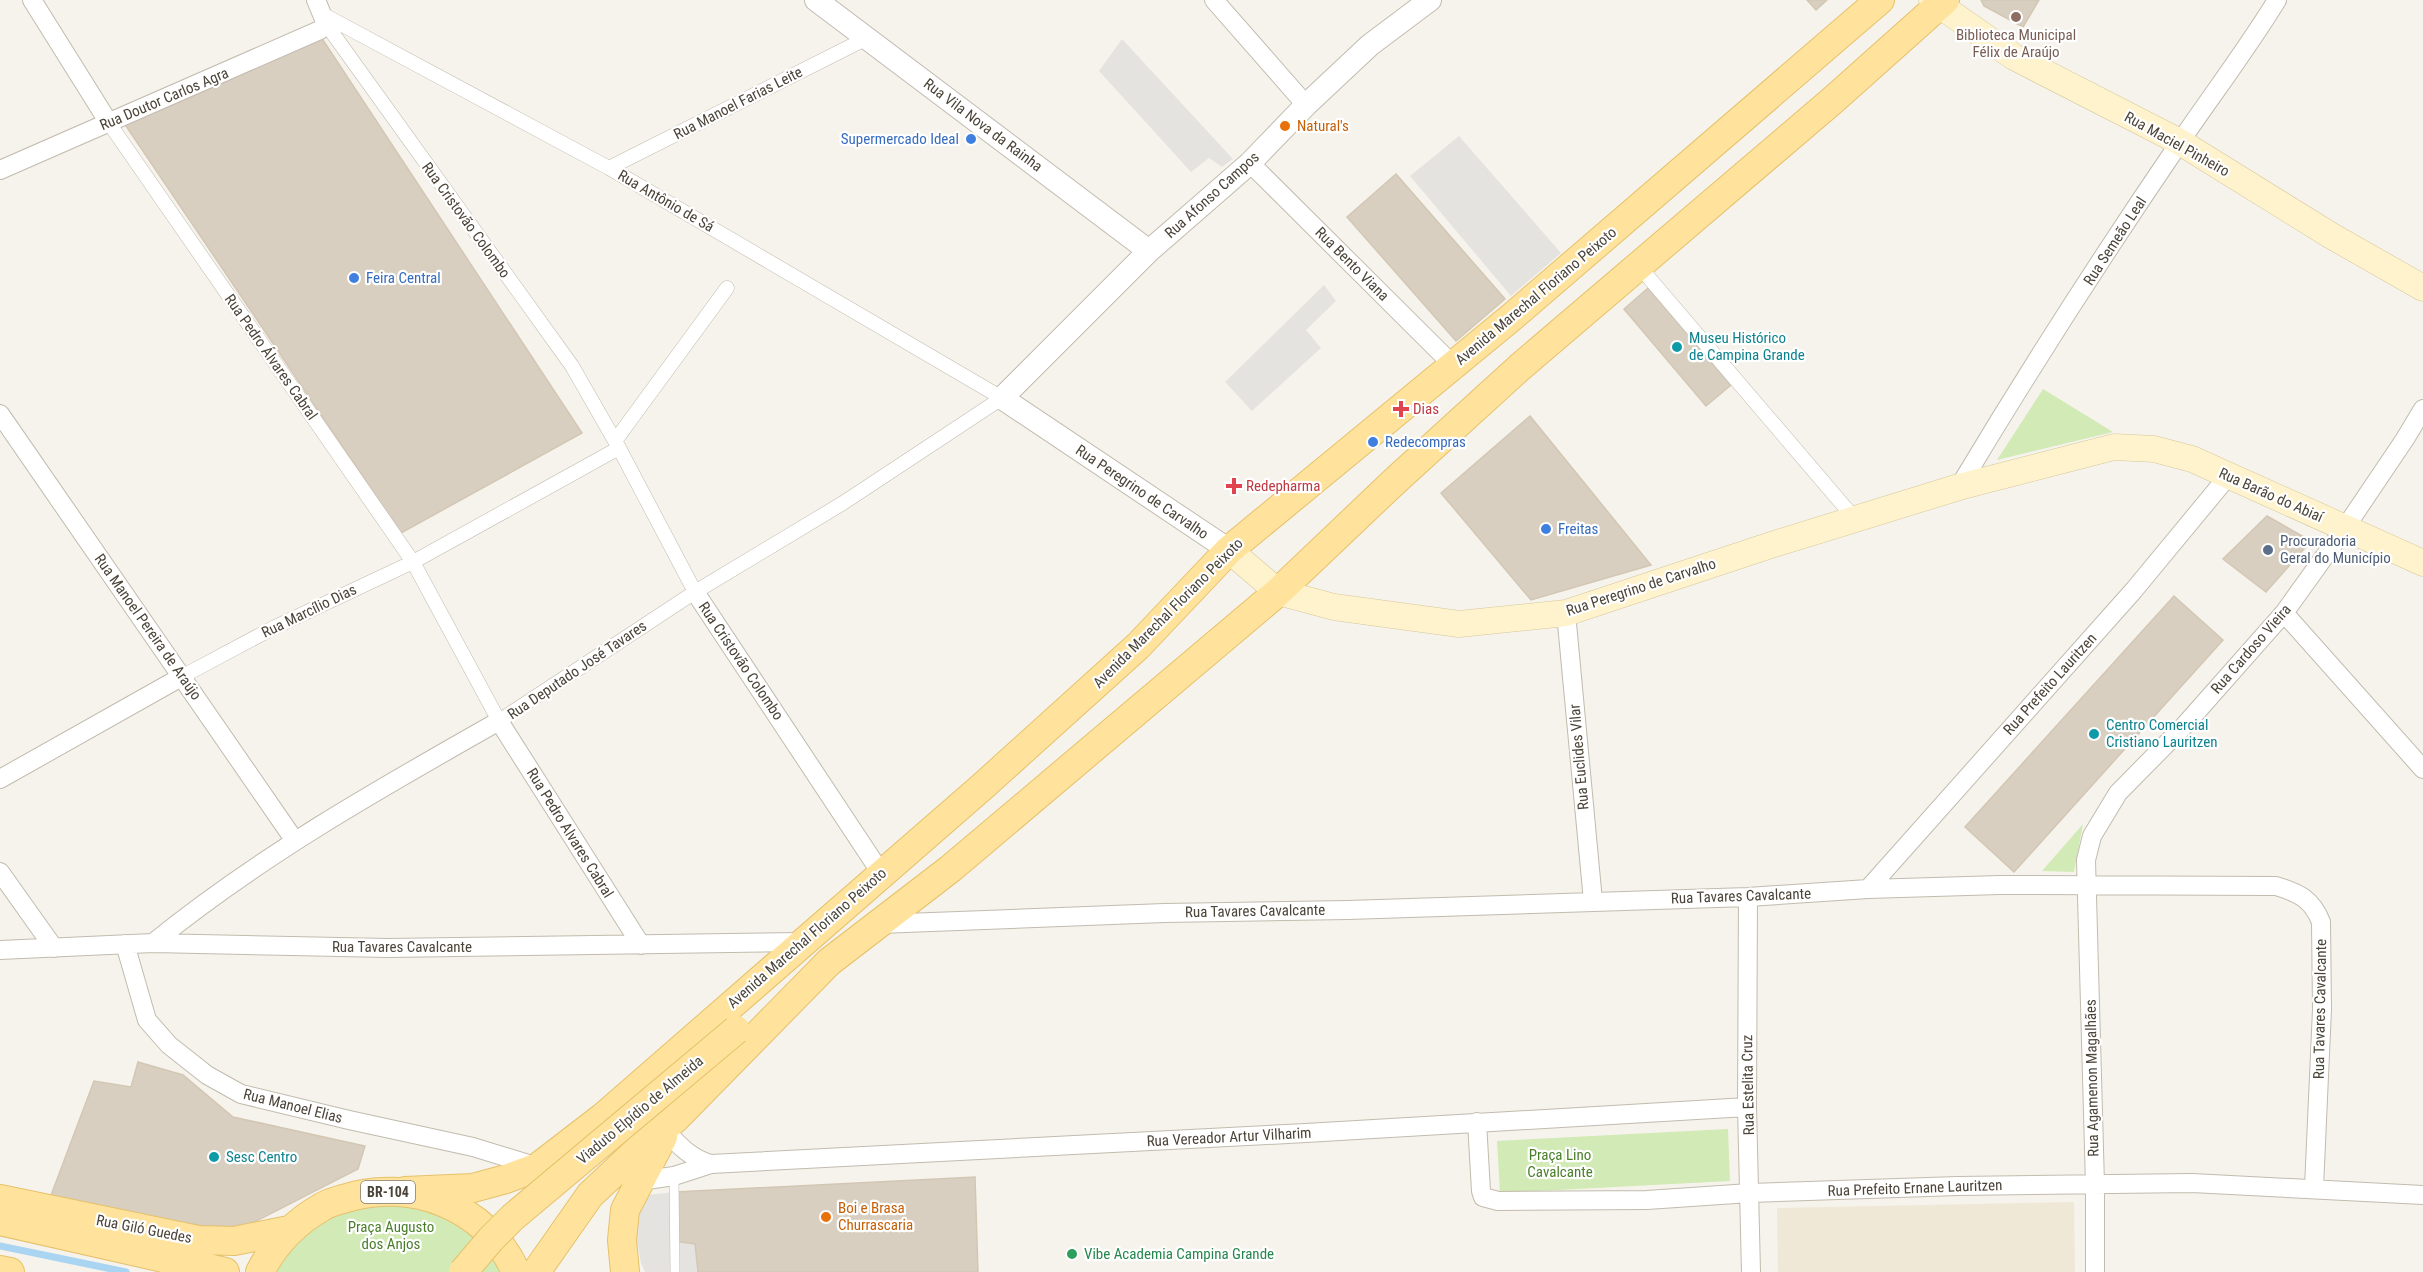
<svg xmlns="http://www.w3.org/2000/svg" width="2423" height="1272" viewBox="0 0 2423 1272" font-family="'Roboto Condensed',sans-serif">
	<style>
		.education { fill: #efe8d6 }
		.green { fill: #d2eab5 }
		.parking { fill: #e5e3e0 }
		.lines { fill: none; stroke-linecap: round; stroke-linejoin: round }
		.stream { stroke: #a9d4f2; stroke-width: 7 }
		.building { fill: #d8cfc1; stroke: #d3c7b4; stroke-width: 1.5 }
		.service-casing { stroke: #c2bbae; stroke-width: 10 }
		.pedestrian-casing { stroke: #c2bbae; stroke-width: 15 }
		.minor-casing { stroke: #c2bbae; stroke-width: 20 }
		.tertiary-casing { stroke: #c2bbae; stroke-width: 24 }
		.secondary-casing { stroke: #d6c79b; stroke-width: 27 }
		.primary-casing { stroke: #e6c16a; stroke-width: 30 }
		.service { stroke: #fff; stroke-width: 9 }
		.pedestrian { stroke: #fff; stroke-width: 14 }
		.minor { stroke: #fff; stroke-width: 18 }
		.tertiary { stroke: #fff; stroke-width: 22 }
		.secondary { stroke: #fff3cd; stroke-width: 26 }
		.primary { stroke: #ffe39c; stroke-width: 28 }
		.primary-bridge-casing { stroke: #e6c16a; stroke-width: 30; stroke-linecap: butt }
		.primary-bridge { stroke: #ffe39c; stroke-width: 28 }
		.education-dot { fill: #8d6e63; stroke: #fff; stroke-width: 2 }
		.food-dot { fill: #e8710a; stroke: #fff; stroke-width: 2 }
		.shop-dot { fill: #3f7fe0; stroke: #fff; stroke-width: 2 }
		.culture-dot { fill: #0f9aa8; stroke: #fff; stroke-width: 2 }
		.health-dot { fill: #e0444e; stroke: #fff; stroke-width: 2 }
		.service-dot { fill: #5c6f8a; stroke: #fff; stroke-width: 2 }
		.leisure-dot { fill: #2e9e5b; stroke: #fff; stroke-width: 2 }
		.labels { text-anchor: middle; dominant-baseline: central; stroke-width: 4.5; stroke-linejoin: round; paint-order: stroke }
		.shield { fill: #fff; stroke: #817c74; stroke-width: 1.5 }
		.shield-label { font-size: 14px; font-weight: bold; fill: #4b4439 }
		.education-label { font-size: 15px; fill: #785e54; stroke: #fff }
		.street-label { font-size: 15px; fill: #4b4439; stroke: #fff }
		.food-label { font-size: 15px; fill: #c56008; stroke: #fff; text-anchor: start }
		.shop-label { font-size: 15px; fill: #366cbe; stroke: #fff; text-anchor: start }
		.culture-label { font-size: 15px; fill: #0d838f; stroke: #fff; text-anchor: start }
		.health-label { font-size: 15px; fill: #be3a42; stroke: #fff; text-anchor: start }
		.service-label { font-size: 15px; fill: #4e5e75; stroke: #fff; text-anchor: start }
		.park-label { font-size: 15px; fill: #4a7f2a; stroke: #fff }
		.leisure-label { font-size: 15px; fill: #27864d; stroke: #fff; text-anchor: start }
	</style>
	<rect width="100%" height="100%" fill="#f6f3ec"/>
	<path class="education" d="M 2074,1202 L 2075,1272 L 1778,1272 L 1777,1208 Z"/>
	<path class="green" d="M 2043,389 L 2113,432 L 1997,460 Z
		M 2083,824 L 2074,872 L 2042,871 Z
		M 1728,1129 L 1730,1181 L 1500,1193 L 1497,1141 Z
		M 373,1200 L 459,1218 L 507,1272 L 275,1272 L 295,1241 L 318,1222 Z"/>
	<path class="parking" d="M 1122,39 L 1233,159 L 1222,167 L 1209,158 L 1191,172 L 1099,71 Z
		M 1459,136 L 1561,253 L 1511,296 L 1410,176 Z
		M 1324,285 L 1336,301 L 1306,330 L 1321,348 L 1252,411 L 1225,382 Z
		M 675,1192 L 695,1244 L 698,1272 L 645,1272 L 641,1263 L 634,1225 L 636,1196 Z"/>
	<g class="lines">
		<path class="stream" d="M 0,1246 L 126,1272"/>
	</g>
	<path class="building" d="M 1807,0 L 1827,0 L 1816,10 Z
		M 1981,0 L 2039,0 L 2023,27 L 1984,6 Z
		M 321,37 L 582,433 L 401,533 L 124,123 Z
		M 1396,174 L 1505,299 L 1456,341 L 1347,217 Z
		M 1648,288 L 1731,385 L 1706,406 L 1624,309 Z
		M 1530,416 L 1651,565 L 1531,600 L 1441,493 Z
		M 2267,516 L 2311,541 L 2266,592 L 2223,559 Z
		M 2174,596 L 2223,640 L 2014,872 L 1965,827 Z
		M 138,1062 L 183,1075 L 233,1117 L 365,1146 L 358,1169 L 235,1232 L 50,1198 L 94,1081 L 131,1087 Z
		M 975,1177 L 978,1272 L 698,1272 L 695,1244 L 675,1241 L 675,1192 Z"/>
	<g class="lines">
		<defs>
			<path id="service" d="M 674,1176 L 675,1272"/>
			<path id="pedestrian" d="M 326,24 L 572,366 L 619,448 L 695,592
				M 109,123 L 413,562 L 499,721 L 695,592 L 843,503 L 1002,398 L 609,168 L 324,15
				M 609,168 L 867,38
				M 1638,265 L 1855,519
				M 615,441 L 727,288
				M 183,676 L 275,627 L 413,562 L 619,448"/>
			<path id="minor" d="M 32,0 L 109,123
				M 1214,0 L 1306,105
				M 1250,163 L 1454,366
				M 0,170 L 320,30 L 326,24 L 316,0
				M 0,414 L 295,841
				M 1959,487 C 2029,370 2103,255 2180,142 C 2212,95 2247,49 2277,0
				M 695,592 L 881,873
				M 1566,613 L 1593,901
				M 2284,613 L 2423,769
				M 0,779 L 183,676
				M 0,872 L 54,948
				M 1868,889 L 2134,590 L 2229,475
				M 1748,897 L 1747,1107 L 1751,1272
				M 879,924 L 1164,913 L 1348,910 L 1748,897 L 1868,889 L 2000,885 L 2276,886 C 2299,893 2312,899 2321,922 L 2322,1009 L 2314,1188
				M 153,943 C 260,856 379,789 499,721 L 641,945
				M 125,944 L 147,1020 L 169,1045 L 207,1075 L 241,1094 L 349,1120 L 473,1147 L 538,1167
				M 0,950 L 153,943 L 388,948 L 803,942
				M 1477,1122 L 1481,1191 L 1483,1197 L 1498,1201 L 1647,1200 L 1750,1193 L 1958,1186 L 2192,1183 L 2423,1195
				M 666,1131 C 679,1146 692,1159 711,1164
				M 640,1181 L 674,1176 L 711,1164 L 1306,1133 L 1747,1107
				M 2095,1272 L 2095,1185 L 2086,860 L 2092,836 L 2118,793 L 2184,726 L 2284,613 L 2345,528 L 2405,439 L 2423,409"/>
			<path id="tertiary" d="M 816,0 L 1149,251
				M 1229,550 L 1002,398 L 1149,251 L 1250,163 L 1306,105 L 1370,45 L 1430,0"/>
			<path id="secondary" d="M 1932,0 L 2014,57 L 2180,142 L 2330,235 L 2423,288
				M 1229,550 L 1278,592 L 1334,607 L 1459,624 L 1566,613 L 1771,545 L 1959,487 L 2114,447 L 2154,449 L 2192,459 L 2423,563"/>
			<path id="primary" d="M 405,1191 L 473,1188 L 506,1179 L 538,1167 L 603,1117 L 983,786 L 1138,646 L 1229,550 L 1513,316 L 1880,0
				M 0,1199 L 198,1240 L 234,1241 L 289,1230
				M 0,1221 L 225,1272
				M 0,1270 L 10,1272
				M 260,1272 C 274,1244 294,1223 322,1207 C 328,1203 336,1201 343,1199 C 410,1177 487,1206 516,1272
				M 536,1272 L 590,1195 L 640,1148 L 675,1119 L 829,962 L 950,869 L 1278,592 L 1396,480 L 1520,367 L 1833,100 L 1945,0
				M 625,1272 L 622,1240 L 625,1210 L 663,1137"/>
		</defs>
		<use href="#service" class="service-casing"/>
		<use href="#pedestrian" class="pedestrian-casing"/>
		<use href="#minor" class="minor-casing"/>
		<use href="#tertiary" class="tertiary-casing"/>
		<use href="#secondary" class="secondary-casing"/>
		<use href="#primary" class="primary-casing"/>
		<use href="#service" class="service"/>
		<use href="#pedestrian" class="pedestrian"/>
		<use href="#minor" class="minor"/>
		<use href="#tertiary" class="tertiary"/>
		<use href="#secondary" class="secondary"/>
		<use href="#primary" class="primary"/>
		<defs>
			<path id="primary-bridge" d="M 463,1272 L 491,1239 L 513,1217 L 736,1030"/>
		</defs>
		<use href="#primary-bridge" class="primary-bridge-casing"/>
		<use href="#primary-bridge" class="primary-bridge"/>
	</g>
	<circle class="education-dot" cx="2016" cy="17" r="6"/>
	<g class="food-dot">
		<circle cx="1285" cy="126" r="6"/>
		<circle cx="826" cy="1217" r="6"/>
	</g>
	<g class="shop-dot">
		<circle cx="971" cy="139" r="6"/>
		<circle cx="354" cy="278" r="6"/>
		<circle cx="1373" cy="442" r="6"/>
		<circle cx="1546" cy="529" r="6"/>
	</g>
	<g class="culture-dot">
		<circle cx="1677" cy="347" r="6"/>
		<circle cx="2094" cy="734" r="6"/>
		<circle cx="214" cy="1157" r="6"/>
	</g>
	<g class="health-dot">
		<path d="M1398 400h6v6h6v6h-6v6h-6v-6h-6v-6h6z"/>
		<path d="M1231 477h6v6h6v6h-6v6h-6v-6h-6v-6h6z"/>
	</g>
	<circle class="service-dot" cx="2268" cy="550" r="6"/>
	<circle class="leisure-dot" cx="1072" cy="1254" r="6"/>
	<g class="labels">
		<rect class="shield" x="361" y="1181" width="54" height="22" rx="4.5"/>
		<g class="shield-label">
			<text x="388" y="1192">BR-104</text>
		</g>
		<g class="education-label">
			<text x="2016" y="35">Biblioteca Municipal<tspan x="2016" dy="17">Félix de Araújo</tspan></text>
		</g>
		<g class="street-label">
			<text transform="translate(164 99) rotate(-23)">Rua Doutor Carlos Agra</text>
			<text transform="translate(738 103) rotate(-27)">Rua Manoel Farias Leite</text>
			<text transform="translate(983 125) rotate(37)">Rua Vila Nova da Rainha</text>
			<text transform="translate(2177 144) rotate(29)">Rua Maciel Pinheiro</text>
			<text transform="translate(1212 195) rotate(-42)">Rua Afonso Campos</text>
			<text transform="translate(666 201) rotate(30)">Rua Antônio de Sá</text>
			<text transform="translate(466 220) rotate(54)">Rua Cristovão Colombo</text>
			<text transform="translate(2115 241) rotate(-57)">Rua Semeão Leal</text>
			<text transform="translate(1352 264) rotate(45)">Rua Bento Viana</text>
			<text transform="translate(1536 296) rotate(-40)">Avenida Marechal Floriano Peixoto</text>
			<text transform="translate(271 357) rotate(55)">Rua Pedro Álvares Cabral</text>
			<text transform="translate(1142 492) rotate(34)">Rua Peregrino de Carvalho</text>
			<text transform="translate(2271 495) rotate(24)">Rua Barão do Abiaí</text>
			<text transform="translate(1641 587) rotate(-18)">Rua Peregrino de Carvalho</text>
			<text transform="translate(309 611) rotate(-26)">Rua Marcílio Dias</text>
			<text transform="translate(1168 613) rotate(-45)">Avenida Marechal Floriano Peixoto</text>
			<text transform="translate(148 627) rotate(55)">Rua Manoel Pereira de Araújo</text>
			<text transform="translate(2251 649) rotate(-49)">Rua Cardoso Vieira</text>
			<text transform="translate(741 661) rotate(56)">Rua Cristovão Colombo</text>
			<text transform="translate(577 670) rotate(-34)">Rua Deputado José Tavares</text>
			<text transform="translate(2050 684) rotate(-48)">Rua Prefeito Lauritzen</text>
			<text transform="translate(1579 757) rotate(-95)">Rua Euclides Vilar</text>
			<text transform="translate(570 833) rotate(58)">Rua Pedro Alvares Cabral</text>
			<text transform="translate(1741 896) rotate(-2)">Rua Tavares Cavalcante</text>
			<text transform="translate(1255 911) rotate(-1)">Rua Tavares Cavalcante</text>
			<text transform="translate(807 938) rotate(-41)">Avenida Marechal Floriano Peixoto</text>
			<text x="402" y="947">Rua Tavares Cavalcante</text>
			<text transform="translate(2320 1009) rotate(-89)">Rua Tavares Cavalcante</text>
			<text transform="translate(2092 1078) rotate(-91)">Rua Agamenon Magalhães</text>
			<text transform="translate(1748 1085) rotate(-91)">Rua Estelita Cruz</text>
			<text transform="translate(293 1106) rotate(14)">Rua Manoel Elias</text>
			<text transform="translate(640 1110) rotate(-40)">Viaduto Elpídio de Almeida</text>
			<text transform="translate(1229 1137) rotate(-3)">Rua Vereador Artur Vilharim</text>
			<text transform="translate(1915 1188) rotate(-2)">Rua Prefeito Ernane Lauritzen</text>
			<text transform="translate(144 1229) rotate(11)">Rua Giló Guedes</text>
		</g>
		<g class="food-label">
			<text x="1297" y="126">Natural's</text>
			<text x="838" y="1208">Boi e Brasa<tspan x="838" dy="17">Churrascaria</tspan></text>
		</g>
		<g class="shop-label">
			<text x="959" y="139" text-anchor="end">Supermercado Ideal</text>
			<text x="366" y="278">Feira Central</text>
			<text x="1385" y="442">Redecompras</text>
			<text x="1558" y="529">Freitas</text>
		</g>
		<g class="culture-label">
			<text x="1689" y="338">Museu Histórico<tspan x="1689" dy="17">de Campina Grande</tspan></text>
			<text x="2106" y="725">Centro Comercial<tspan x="2106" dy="17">Cristiano Lauritzen</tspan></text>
			<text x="226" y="1157">Sesc Centro</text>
		</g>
		<g class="health-label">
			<text x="1413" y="409">Dias</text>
			<text x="1246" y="486">Redepharma</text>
		</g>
		<g class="service-label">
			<text x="2280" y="541">Procuradoria<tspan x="2280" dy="17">Geral do Município</tspan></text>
		</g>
		<g class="park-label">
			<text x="1560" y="1155">Praça Lino<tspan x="1560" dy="17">Cavalcante</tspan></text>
			<text x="391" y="1227">Praça Augusto<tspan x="391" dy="17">dos Anjos</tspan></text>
		</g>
		<g class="leisure-label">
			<text x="1084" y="1254">Vibe Academia Campina Grande</text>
		</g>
	</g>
</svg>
